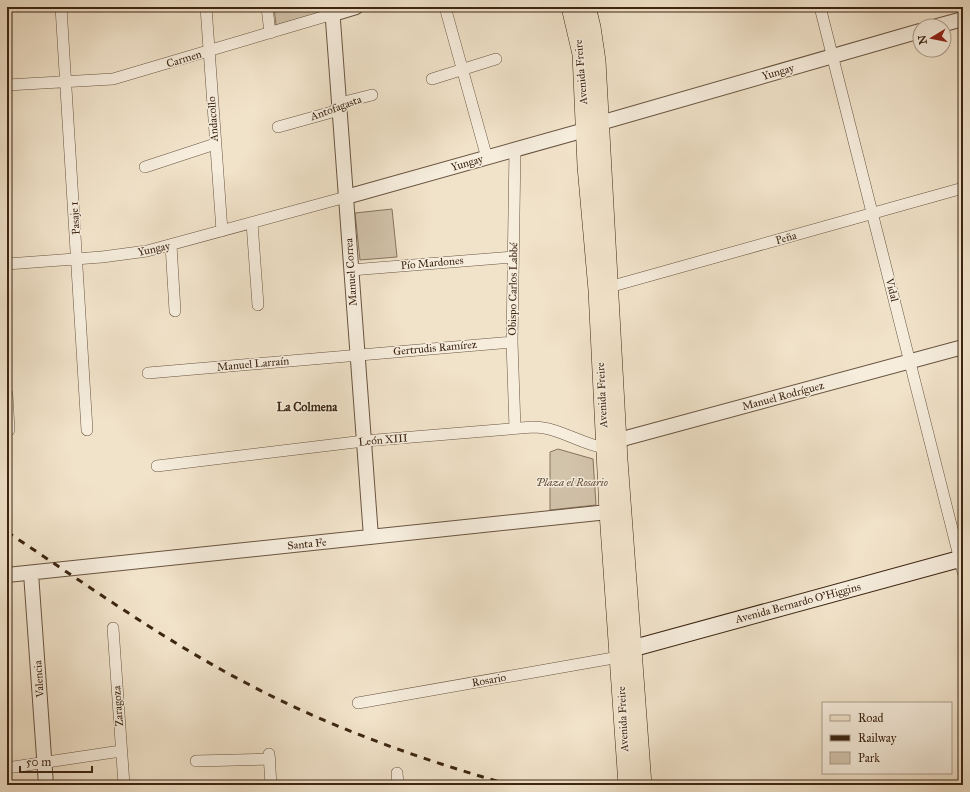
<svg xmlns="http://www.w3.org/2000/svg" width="970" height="792" viewBox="0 0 970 792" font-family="'IM FELL Great Primer',serif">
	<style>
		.green { fill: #d2c3ab; stroke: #87745e }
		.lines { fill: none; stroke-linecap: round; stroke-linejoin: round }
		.minor-casing { stroke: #695440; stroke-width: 12 }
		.tertiary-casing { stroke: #695440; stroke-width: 16 }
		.secondary-casing { stroke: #3c2512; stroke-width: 18 }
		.primary-casing { stroke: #3c2512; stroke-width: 18 }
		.minor { stroke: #f6eddd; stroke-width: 11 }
		.tertiary { stroke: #f6eddd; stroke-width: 14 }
		.secondary { stroke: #f6eddd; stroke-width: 16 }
		.primary { stroke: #f1e3ca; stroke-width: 17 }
		.rail { stroke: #3c2512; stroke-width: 3; stroke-dasharray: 7 7; stroke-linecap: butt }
		.labels { text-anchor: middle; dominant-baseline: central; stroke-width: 3; stroke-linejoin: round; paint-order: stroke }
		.street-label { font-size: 11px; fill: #3c2512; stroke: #f6eddd }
		.park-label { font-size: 11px; font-style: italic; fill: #624c38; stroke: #f6eddd }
		.neighbourhood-label { font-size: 12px; font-weight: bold; fill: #3c2512; stroke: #f6eddd }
	</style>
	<rect width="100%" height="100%" fill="#f1e3ca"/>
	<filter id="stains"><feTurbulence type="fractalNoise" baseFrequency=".005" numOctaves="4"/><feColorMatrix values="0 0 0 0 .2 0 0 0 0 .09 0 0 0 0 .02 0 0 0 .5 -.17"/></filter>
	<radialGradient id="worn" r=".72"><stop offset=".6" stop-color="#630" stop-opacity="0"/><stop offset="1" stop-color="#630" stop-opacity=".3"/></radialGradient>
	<path class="green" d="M 274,7 L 326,7 L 327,11 L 276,25 Z
		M 392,209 L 397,257 L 360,260 L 355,213 Z
		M 558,449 L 593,459 L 596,505 L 550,510 L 550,452 Z"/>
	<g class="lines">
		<defs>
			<path id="minor" d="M 61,7 L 87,430
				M 206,7 L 222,231
				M 267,7 L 270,33
				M 445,7 L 487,158
				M 820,7 L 963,572
				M 432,79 L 496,59
				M 7,85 L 113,79 L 333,14
				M 278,127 L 332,112 L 348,101 L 372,95
				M 145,167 L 215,144
				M 252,223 L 258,305
				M 171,245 L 175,311
				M 7,264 L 102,257 L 147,251 L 346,197
				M 351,270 L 513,257
				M 609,287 L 963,188
				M 148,373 L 512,342
				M 7,394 L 9,430
				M 515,428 L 512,342 L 515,149
				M 157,466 L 364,441 L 533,427 C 559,427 580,444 605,448
				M 113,628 L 124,785
				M 358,703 L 619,657
				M 269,754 L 271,785
				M 196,761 L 270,759
				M 7,768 L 121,751
				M 397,773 L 398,785"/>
			<path id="tertiary" d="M 332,7 L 371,537
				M 333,14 L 356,7
				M 937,26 L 963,19
				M 346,197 L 585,130 L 600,123 L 920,31
				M 609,446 L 626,438 L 963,347
				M 31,573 L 46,785
				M 7,575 L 608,512"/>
			<path id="secondary" d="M 634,648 L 963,558"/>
			<path id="primary" d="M 570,7 L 581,54 L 586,166 L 597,290 L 608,512 L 627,785
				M 587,7 L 592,27 L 597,61 L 619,460 L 643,785"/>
		</defs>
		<use href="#minor" class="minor-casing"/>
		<use href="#tertiary" class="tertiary-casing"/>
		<use href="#secondary" class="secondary-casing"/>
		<use href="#primary" class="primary-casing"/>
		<use href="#minor" class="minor"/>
		<use href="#tertiary" class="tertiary"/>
		<use href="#secondary" class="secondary"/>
		<use href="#primary" class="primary"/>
		<path class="rail" d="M 7,532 C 86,584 163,640 248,684 C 331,728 420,759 510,785"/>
	</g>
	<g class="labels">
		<g class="street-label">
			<text transform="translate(184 59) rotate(-17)">Carmen</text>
			<text transform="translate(581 72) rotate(-95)">Avenida Freire</text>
			<text transform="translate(778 72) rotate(-16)">Yungay</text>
			<text transform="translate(336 108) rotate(-20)">Antofagasta</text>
			<text transform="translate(213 119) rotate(-94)">Andacollo</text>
			<text transform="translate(467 163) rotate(-16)">Yungay</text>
			<text transform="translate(75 218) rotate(-94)">Pasaje 1</text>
			<text transform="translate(786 238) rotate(-16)">Peña</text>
			<text transform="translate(154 249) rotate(-13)">Yungay</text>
			<text transform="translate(432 263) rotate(-5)">Pío Mardones</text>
			<text transform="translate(351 272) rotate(-94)">Manuel Correa</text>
			<text transform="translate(513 289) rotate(-89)">Obispo Carlos Labbé</text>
			<text transform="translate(892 290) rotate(76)">Vidal</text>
			<text transform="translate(435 348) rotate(-5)">Gertrudis Ramírez</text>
			<text transform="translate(253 364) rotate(-5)">Manuel Larraín</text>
			<text transform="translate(602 395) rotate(-93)">Avenida Freire</text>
			<text transform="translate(783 396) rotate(-15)">Manuel Rodríguez</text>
			<text transform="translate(383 440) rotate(-5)">León XIII</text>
			<text transform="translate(307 544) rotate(-6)">Santa Fe</text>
			<text transform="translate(798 603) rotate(-15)">Avenida Bernardo O'Higgins</text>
			<text transform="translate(39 679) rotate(-94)">Valencia</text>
			<text transform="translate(489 680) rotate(-10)">Rosario</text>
			<text transform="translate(118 706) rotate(-94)">Zaragoza</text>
			<text transform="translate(623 719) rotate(-93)">Avenida Freire</text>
		</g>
		<g class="park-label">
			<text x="572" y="482">Plaza el Rosario</text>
		</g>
		<g class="neighbourhood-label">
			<text x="307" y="407">La Colmena</text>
		</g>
	</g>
	<rect width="970" height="792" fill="none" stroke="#f1e3ca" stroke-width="24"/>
	<rect x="8" y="8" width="954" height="776" fill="none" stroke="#3c2512" stroke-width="2"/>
	<rect x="12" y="12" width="946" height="768" fill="none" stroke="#3c2512"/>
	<rect x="822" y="702" width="130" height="72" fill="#f6eddd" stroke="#ac9d8c"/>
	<rect x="830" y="715" width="20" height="6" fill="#f1e3ca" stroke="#ac9d8c"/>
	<text x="858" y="722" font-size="12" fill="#3c2512">Road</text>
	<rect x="830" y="735" width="20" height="6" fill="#3c2512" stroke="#ac9d8c"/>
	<text x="858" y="742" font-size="12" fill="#3c2512">Railway</text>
	<rect x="830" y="752" width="20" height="12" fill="#d2c3ab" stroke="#ac9d8c"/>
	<text x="858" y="762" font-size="12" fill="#3c2512">Park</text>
	<g transform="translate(932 38) rotate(260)"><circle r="19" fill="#f6eddd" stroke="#ac9d8c"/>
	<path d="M0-3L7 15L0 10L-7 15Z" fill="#8f2418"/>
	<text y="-6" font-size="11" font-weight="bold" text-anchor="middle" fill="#3c2512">N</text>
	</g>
	<path d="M20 766v6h72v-6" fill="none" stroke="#3c2512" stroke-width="2"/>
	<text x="26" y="766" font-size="12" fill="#3c2512" stroke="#f6eddd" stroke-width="3" paint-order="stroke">50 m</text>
	<rect width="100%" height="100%" filter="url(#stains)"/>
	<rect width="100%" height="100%" fill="url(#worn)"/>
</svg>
